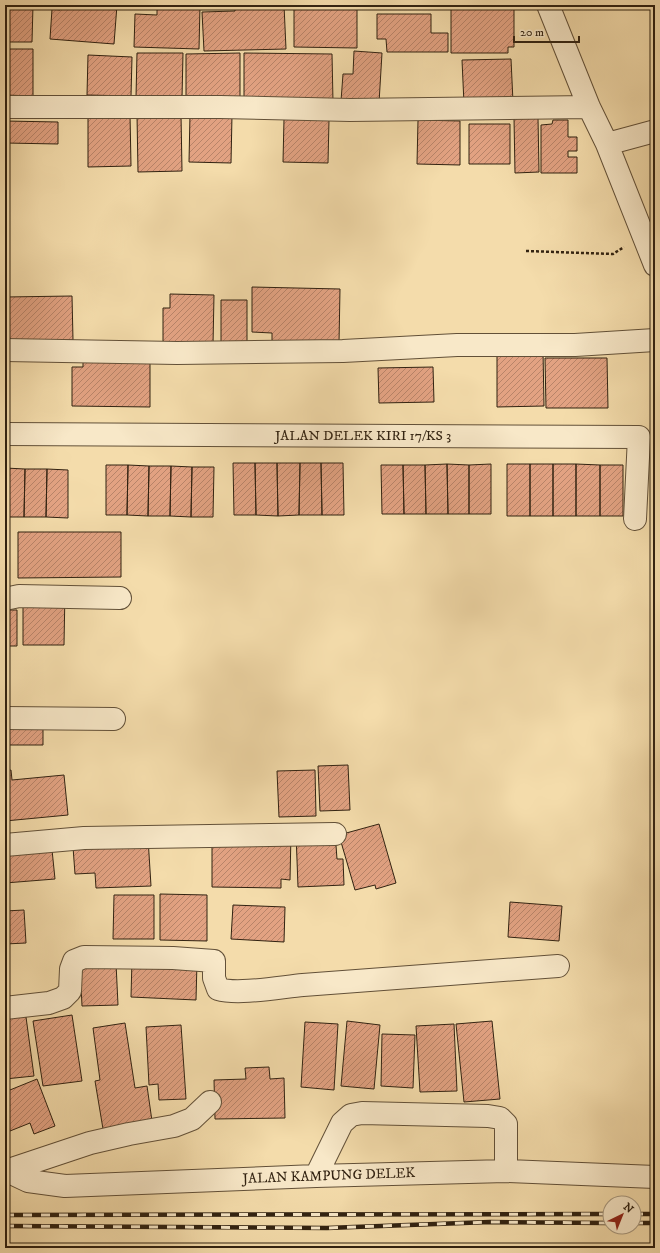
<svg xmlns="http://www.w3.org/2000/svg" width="660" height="1253" viewBox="0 0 660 1253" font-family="'IM FELL DW Pica',serif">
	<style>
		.building { fill: url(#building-hatch); stroke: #312211 }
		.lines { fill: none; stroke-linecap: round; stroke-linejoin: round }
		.minor-casing { stroke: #625038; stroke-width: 24 }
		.path { stroke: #312211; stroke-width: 2.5; stroke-dasharray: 3 2; stroke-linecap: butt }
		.minor { stroke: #f8e8c8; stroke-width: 22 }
		.rail-casing { stroke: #312211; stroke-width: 4.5 }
		.rail { stroke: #f8e8c8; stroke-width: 3; stroke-dasharray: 9; stroke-linecap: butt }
		.labels { text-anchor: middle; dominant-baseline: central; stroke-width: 4; stroke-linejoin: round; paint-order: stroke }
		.street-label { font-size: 14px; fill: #312211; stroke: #f8e8c8 }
	</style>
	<defs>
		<pattern id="building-hatch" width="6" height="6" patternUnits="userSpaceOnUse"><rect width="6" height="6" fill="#e2a282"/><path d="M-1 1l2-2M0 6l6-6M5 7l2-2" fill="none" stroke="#b88469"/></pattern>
	</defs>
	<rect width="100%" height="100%" fill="#f4dcab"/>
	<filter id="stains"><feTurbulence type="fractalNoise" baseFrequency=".005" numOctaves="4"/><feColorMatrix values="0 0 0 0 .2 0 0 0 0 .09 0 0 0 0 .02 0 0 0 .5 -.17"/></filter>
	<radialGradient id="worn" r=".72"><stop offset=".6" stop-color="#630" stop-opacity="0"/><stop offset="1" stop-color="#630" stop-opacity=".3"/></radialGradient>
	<path class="building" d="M 5,5 L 33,5 L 32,42 L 5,42 Z
		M 60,5 L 117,5 L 114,44 L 50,39 L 52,9 L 60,10 Z
		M 157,5 L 200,5 L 199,49 L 134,47 L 135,14 L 157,15 Z
		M 235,5 L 284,5 L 286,49 L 204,51 L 202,12 L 235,11 Z
		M 294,5 L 357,5 L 357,48 L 294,47 Z
		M 451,5 L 514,5 L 514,47 L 508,47 L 508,53 L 451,53 Z
		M 377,14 L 431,14 L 431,33 L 448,33 L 448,52 L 387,52 L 386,39 L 377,39 Z
		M 5,49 L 33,49 L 33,96 L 5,95 Z
		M 354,51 L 382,53 L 379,103 L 341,101 L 343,74 L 353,74 Z
		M 137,53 L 183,53 L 182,98 L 136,97 Z
		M 240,53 L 240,98 L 186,99 L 186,54 Z
		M 244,53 L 332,54 L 333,102 L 244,102 Z
		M 88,55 L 132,57 L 131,96 L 87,95 Z
		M 511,59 L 513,102 L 464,104 L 462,60 Z
		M 190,114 L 232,115 L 231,163 L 189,162 Z
		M 130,115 L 131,166 L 88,167 L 88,116 Z
		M 137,115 L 181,115 L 182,171 L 138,172 Z
		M 514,118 L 538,118 L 539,172 L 515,173 Z
		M 284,119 L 329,120 L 328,163 L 283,162 Z
		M 418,120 L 460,121 L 460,165 L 417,164 Z
		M 553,120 L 568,120 L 568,137 L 577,137 L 577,151 L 568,151 L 568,157 L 577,157 L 577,173 L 541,173 L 541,125 L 552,124 Z
		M 5,121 L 58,122 L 58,144 L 5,143 Z
		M 469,124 L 510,124 L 510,164 L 469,164 Z
		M 252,287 L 340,289 L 339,343 L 272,341 L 272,333 L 252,332 Z
		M 170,294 L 214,295 L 213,345 L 163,344 L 163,308 L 170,308 Z
		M 72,296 L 73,340 L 5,342 L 5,297 Z
		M 221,300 L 247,300 L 247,345 L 221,344 Z
		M 497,351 L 543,351 L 544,406 L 497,407 Z
		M 83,358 L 150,359 L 150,407 L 72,406 L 72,367 L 83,367 Z
		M 545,358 L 607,358 L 608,408 L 546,408 Z
		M 433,367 L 434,402 L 379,403 L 378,368 Z
		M 233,463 L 255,463 L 256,515 L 234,515 Z
		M 255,463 L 277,463 L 278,516 L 256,515 Z
		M 277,463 L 300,463 L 299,515 L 278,516 Z
		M 300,463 L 321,463 L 322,515 L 299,515 Z
		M 321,463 L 343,463 L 344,515 L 322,515 Z
		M 447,464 L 469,465 L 469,514 L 448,514 Z
		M 447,464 L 448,514 L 426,514 L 425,465 Z
		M 491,464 L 491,514 L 469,514 L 469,465 Z
		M 507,464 L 530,464 L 530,516 L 507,516 Z
		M 530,464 L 553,464 L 553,516 L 530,516 Z
		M 553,464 L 576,464 L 576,516 L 553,516 Z
		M 576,464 L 600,465 L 600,516 L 576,516 Z
		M 106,465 L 128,465 L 127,515 L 106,515 Z
		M 128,465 L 149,466 L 148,516 L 127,515 Z
		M 381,465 L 403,465 L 404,514 L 382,514 Z
		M 403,465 L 425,465 L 426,514 L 404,514 Z
		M 600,465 L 623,465 L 623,516 L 600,516 Z
		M 149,466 L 171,466 L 170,516 L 148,516 Z
		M 171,466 L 192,467 L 191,517 L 170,516 Z
		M 192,467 L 214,467 L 213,517 L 191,517 Z
		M 5,468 L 25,469 L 24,517 L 5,517 Z
		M 25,469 L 47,469 L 46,517 L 24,517 Z
		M 47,469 L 68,470 L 68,518 L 46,517 Z
		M 18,532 L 121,532 L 121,577 L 18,578 Z
		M 23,590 L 65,590 L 64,645 L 23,645 Z
		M 5,610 L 17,610 L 17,646 L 5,646 Z
		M 43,708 L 43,745 L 6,745 L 5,721 Z
		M 348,765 L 350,810 L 320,811 L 318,766 Z
		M 11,770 L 12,780 L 64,775 L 68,815 L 5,821 L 5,771 Z
		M 315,770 L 316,816 L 279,817 L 277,771 Z
		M 379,824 L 396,883 L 376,889 L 375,885 L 355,890 L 339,835 Z
		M 212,832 L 291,833 L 290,880 L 281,879 L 281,888 L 212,887 Z
		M 335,832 L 337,859 L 343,859 L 344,885 L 298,887 L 296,833 Z
		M 148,838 L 151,886 L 96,888 L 95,873 L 75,874 L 73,847 Z
		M 51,840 L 55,879 L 5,883 L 5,854 Z
		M 160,894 L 207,895 L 207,941 L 160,940 Z
		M 114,895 L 154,895 L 154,939 L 113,939 Z
		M 510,902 L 562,906 L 559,941 L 508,937 Z
		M 233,905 L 285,907 L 284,942 L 231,939 Z
		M 24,910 L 26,943 L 5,944 L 5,911 Z
		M 132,959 L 197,962 L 196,1000 L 131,997 Z
		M 116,963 L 118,1005 L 82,1006 L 80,964 Z
		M 5,1011 L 26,1017 L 34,1076 L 5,1079 Z
		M 72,1015 L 82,1081 L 43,1086 L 33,1021 Z
		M 347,1021 L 380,1025 L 374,1089 L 341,1086 Z
		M 492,1021 L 500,1099 L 464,1102 L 456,1024 Z
		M 305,1022 L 338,1024 L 334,1090 L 301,1087 Z
		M 125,1023 L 135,1088 L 147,1086 L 153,1128 L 104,1135 L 95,1081 L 100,1080 L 93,1028 Z
		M 454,1024 L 457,1091 L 420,1092 L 416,1026 Z
		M 181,1025 L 186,1099 L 159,1100 L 158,1084 L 149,1085 L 146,1027 Z
		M 382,1034 L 415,1035 L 413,1088 L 381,1086 Z
		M 269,1067 L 270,1079 L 284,1078 L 285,1118 L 215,1119 L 214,1080 L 246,1079 L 245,1068 Z
		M 37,1079 L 55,1126 L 34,1134 L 30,1123 L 5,1133 L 5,1092 Z"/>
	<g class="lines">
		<defs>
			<path id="minor" d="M 548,5 L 589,107 L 607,144 L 655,265
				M 5,107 L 220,107 L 350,110 L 589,107
				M 607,144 L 655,131
				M 5,350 L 177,353 L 343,351 L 457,345 L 575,345 L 655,340
				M 5,434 L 639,437 L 635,519
				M 5,599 L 19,596 L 120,598
				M 5,718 L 114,719
				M 5,845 L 84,838 L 335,834
				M 5,1008 L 49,1003 L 63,998 L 70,991 L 71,969 L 74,961 L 84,957 L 173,958 L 214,961 L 214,978 L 218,989 C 238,995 281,987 303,985 L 558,966
				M 5,1170 L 28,1181 L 65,1186 L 316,1176 L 506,1171 L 655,1177
				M 6,1171 L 90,1143 L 129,1134 L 174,1126 L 192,1119 L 210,1102
				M 316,1176 L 342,1123 L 351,1115 L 362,1113 L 488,1116 L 500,1118 L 506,1124 L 506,1171"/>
		</defs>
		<use href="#minor" class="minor-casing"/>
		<path class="path" d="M 526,251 L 613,254 L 624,247"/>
		<use href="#minor" class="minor"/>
		<defs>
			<path id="rail" d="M 634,1214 L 655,1214
				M 5,1215 L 610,1214
				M 634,1223 L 655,1223
				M 5,1226 L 327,1228 L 490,1222 L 610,1223"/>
		</defs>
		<use href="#rail" class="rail-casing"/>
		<use href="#rail" class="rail"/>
	</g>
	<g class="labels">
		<g class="street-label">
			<text x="363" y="436">JALAN DELEK KIRI 17/KS 3</text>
			<text transform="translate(329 1176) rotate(-2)">JALAN KAMPUNG DELEK</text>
		</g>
	</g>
	<rect width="660" height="1253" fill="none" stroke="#f4dcab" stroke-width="20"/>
	<rect x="6" y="6" width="648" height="1241" fill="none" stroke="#312211" stroke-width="2"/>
	<rect x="10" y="10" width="640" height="1233" fill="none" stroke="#312211"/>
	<g transform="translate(622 1215) rotate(43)"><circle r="19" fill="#f8e8c8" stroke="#a8997f"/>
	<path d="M0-3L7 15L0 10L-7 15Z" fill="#8f2418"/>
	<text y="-6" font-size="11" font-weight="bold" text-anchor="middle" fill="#312211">N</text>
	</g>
	<path d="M514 36v6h65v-6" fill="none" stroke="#312211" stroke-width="2"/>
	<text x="520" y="36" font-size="12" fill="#312211" stroke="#f8e8c8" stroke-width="3" paint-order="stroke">20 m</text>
	<rect width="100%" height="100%" filter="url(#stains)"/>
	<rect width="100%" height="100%" fill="url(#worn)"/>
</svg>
